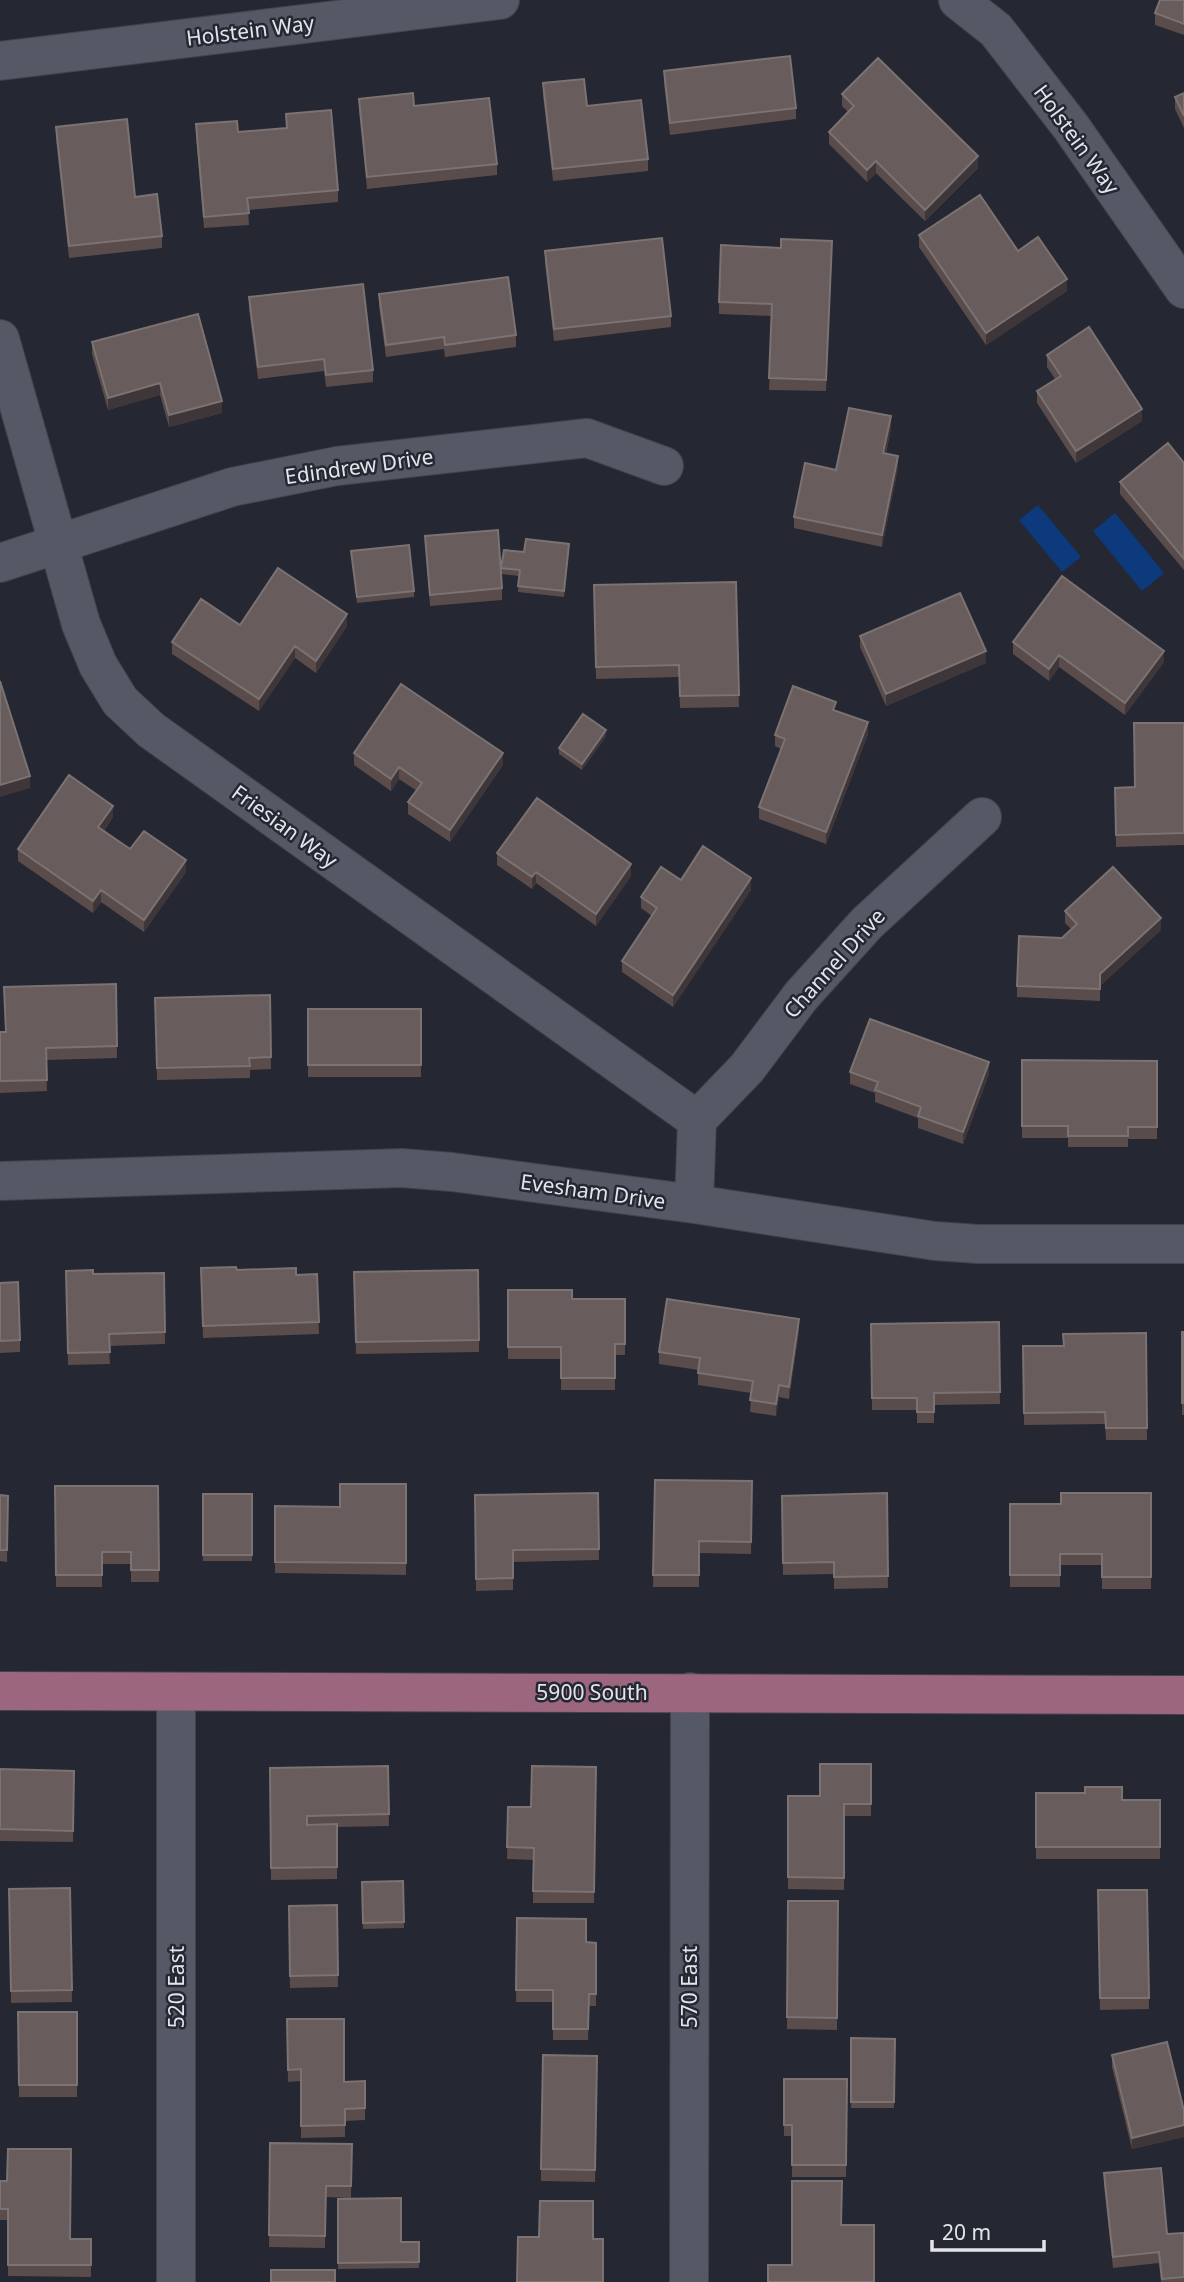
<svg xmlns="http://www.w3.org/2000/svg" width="1184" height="2282" viewBox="0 0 1184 2282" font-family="'Noto Sans',sans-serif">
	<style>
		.water { fill: #0c3a7c }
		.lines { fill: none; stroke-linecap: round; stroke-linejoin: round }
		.minor-casing { stroke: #41434c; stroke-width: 40 }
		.major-casing { stroke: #41434c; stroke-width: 40 }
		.minor { stroke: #555965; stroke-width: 38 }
		.major { stroke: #9c667e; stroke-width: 38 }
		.wall { fill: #594c4a }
		.shaded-wall { fill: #3e3639 }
		.building { fill: #685c5c; stroke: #7b7272; stroke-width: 2 }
		.labels { text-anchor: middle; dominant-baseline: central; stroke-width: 5; stroke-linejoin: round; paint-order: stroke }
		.street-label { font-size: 21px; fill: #e3e5ec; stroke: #252732 }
	</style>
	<rect width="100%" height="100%" fill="#252732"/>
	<path class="water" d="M 1038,505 L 1081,557 L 1062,572 L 1019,520 Z
		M 1115,513 L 1164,573 L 1142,591 L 1093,531 Z"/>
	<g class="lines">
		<defs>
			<path id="minor" d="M 958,0 L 996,30 L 1071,127 L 1184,289
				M 0,61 L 500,0
				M 0,339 L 81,624 L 98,665 L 120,701 L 151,730 L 697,1120 L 694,1204
				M 0,563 L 232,487 L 337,466 L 587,438 L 664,466
				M 697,1120 L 747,1068 L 801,996 L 867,923 L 982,817
				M 0,1181 L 402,1168 L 452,1172 L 694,1204 L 935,1241 L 978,1244 L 1184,1244
				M 176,2282 L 176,1692
				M 689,2282 L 690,1692"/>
			<path id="major" d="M 0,1691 L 1184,1695"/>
		</defs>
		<use href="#minor" class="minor-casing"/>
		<use href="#major" class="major-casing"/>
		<use href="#minor" class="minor"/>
		<use href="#major" class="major"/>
	</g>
	<path class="wall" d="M 1184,0 L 1184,35 L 1155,25 L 1155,13 Z
		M 664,71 L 796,108 L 796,119 L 670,135 L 664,83 Z
		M 543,83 L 587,106 L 648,159 L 648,171 L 553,181 L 543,95 Z
		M 1184,93 L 1184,128 L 1175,109 L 1175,97 Z
		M 842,94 L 978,168 L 925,221 L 876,173 L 867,182 L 829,144 L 829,132 L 848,112 L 842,106 Z
		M 359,99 L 414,106 L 497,164 L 497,175 L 367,189 L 359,111 Z
		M 286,114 L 338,190 L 338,202 L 248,210 L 249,225 L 204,228 L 196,136 L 196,124 L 238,132 L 287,128 Z
		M 56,127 L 135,197 L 162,236 L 162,248 L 69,258 L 56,139 Z
		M 919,235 L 1018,251 L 1067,291 L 986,345 L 919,247 Z
		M 545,251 L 671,316 L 671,327 L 554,341 L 545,263 Z
		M 832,253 L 826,391 L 769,390 L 772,316 L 719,314 L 719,302 Z
		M 379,294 L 516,335 L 516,347 L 445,357 L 444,349 L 386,357 L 379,306 Z
		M 249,297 L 373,370 L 373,382 L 326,387 L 324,371 L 258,379 L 249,309 Z
		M 92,342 L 222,413 L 169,427 L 160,395 L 108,410 L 92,354 Z
		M 1047,355 L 1142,421 L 1076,463 L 1037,403 L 1037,391 L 1055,379 L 1047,367 Z
		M 891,428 L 886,454 L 898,468 L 882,547 L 794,528 L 794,517 L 836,470 Z
		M 1184,463 L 1184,570 L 1120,494 L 1120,482 Z
		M 425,536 L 502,588 L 502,600 L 430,606 Z
		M 569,550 L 564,597 L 518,592 L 519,576 L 501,574 L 501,568 L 524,552 Z
		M 351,551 L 414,591 L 414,597 L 357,603 Z
		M 736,582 L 739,707 L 680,708 L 679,677 L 596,679 L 594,585 Z
		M 240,625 L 347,626 L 316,673 L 295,658 L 259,711 L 172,654 L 172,642 Z
		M 860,636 L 986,663 L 886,706 L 860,647 Z
		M 1013,642 L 1164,662 L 1125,715 L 1059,667 L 1049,681 L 1013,654 Z
		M 836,711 L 868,734 L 826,844 L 759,819 L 759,807 L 781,749 L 775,746 L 775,735 Z
		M 1184,723 L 1184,845 L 1116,847 L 1115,788 L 1135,787 Z
		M 606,736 L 582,770 L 559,754 L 559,748 Z
		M 354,753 L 503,765 L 450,842 L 408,814 L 408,802 L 417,791 L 399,779 L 391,791 L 354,765 Z
		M 113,817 L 104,831 L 130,849 L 186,872 L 144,932 L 101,902 L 93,913 L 18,861 L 18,849 Z
		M 497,853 L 631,876 L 596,926 L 536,883 L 532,889 L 497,865 Z
		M 681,880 L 751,890 L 673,1007 L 622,972 L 622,961 L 652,916 L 641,908 L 641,897 Z
		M 1065,911 L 1161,930 L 1100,986 L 1100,1001 L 1017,997 L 1017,986 L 1071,929 L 1065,923 Z
		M 116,984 L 117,1058 L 46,1060 L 47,1091 L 0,1093 L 0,1032 L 5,1032 Z
		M 270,995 L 271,1069 L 250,1070 L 250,1078 L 157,1080 L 155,998 Z
		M 308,1009 L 421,1009 L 421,1077 L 308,1077 Z
		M 1022,1060 L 1157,1061 L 1157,1139 L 1128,1139 L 1128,1147 L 1068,1147 L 1068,1138 L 1022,1138 Z
		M 850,1072 L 989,1074 L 963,1144 L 918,1128 L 918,1118 L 875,1102 L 875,1093 L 850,1084 Z
		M 201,1268 L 296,1275 L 317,1274 L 319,1334 L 203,1338 Z
		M 66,1271 L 93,1274 L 164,1273 L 165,1344 L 109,1346 L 110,1364 L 68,1365 Z
		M 354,1272 L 479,1340 L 479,1352 L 356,1354 Z
		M 0,1283 L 20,1340 L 20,1352 L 0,1353 Z
		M 508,1290 L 572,1299 L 625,1299 L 625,1355 L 615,1355 L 615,1390 L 561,1390 L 561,1359 L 508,1359 Z
		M 999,1322 L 1000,1404 L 934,1405 L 934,1423 L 917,1423 L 917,1410 L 872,1410 L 871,1324 Z
		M 799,1331 L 789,1399 L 779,1397 L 776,1416 L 750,1412 L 751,1393 L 698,1385 L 698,1370 L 659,1364 L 659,1352 Z
		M 1182,1332 L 1184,1332 L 1184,1415 L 1182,1415 Z
		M 1146,1333 L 1147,1440 L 1106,1440 L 1105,1424 L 1024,1425 L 1023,1346 L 1063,1346 Z
		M 655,1480 L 752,1481 L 751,1554 L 699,1553 L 699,1587 L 653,1587 Z
		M 406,1484 L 406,1575 L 275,1573 L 275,1506 L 340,1507 Z
		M 55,1486 L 158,1486 L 159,1582 L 131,1582 L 131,1564 L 102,1564 L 102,1587 L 56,1587 Z
		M 598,1493 L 599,1560 L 513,1562 L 513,1590 L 476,1591 L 475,1495 Z
		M 887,1493 L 888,1588 L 834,1589 L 834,1574 L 783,1575 L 782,1496 Z
		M 1151,1493 L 1151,1589 L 1102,1589 L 1102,1565 L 1060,1565 L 1060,1587 L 1010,1587 L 1010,1504 L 1061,1504 Z
		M 203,1494 L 252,1494 L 252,1561 L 203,1561 Z
		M 0,1495 L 8,1496 L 7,1562 L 0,1561 Z
		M 871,1764 L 871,1816 L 844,1816 L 844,1890 L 788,1889 L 788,1796 L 820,1796 Z
		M 388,1766 L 389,1826 L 337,1827 L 337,1879 L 271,1880 L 270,1768 Z
		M 596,1767 L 594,1903 L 533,1903 L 533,1860 L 507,1859 L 508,1807 L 531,1807 Z
		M 0,1769 L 74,1771 L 73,1842 L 0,1841 Z
		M 1036,1793 L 1122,1800 L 1160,1800 L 1160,1859 L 1036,1859 Z
		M 403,1881 L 404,1928 L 363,1929 L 362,1882 Z
		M 70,1888 L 72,2002 L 11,2003 L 9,1889 Z
		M 1098,1890 L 1147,1890 L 1149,2009 L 1100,2010 Z
		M 788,1901 L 838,1901 L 837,2030 L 787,2029 Z
		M 337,1905 L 338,1987 L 290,1988 L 289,1906 Z
		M 517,1918 L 586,1942 L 596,1943 L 596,2006 L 589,2006 L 588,2040 L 553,2040 L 553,2002 L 516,2002 Z
		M 18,2012 L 77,2012 L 77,2097 L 19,2097 Z
		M 287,2019 L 344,2082 L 365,2081 L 365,2120 L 345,2121 L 345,2137 L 301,2138 L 301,2081 L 288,2082 Z
		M 851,2038 L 895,2039 L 894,2108 L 851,2108 Z
		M 1112,2055 L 1184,2111 L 1184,2137 L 1132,2149 L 1112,2067 Z
		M 597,2056 L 595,2182 L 541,2181 L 541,2169 Z
		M 784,2079 L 847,2079 L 846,2177 L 792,2177 L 792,2136 L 784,2136 Z
		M 270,2143 L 352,2144 L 351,2198 L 326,2197 L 325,2248 L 269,2247 Z
		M 1104,2173 L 1167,2234 L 1184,2233 L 1184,2282 L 1161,2282 L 1159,2263 L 1113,2268 L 1104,2185 Z
		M 0,2181 L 70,2239 L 91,2239 L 91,2277 L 8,2276 L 8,2220 L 0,2220 Z
		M 338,2199 L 401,2242 L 419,2242 L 419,2268 L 338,2269 Z"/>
	<path class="shaded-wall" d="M 978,156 L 978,168 L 925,221 L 925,210 Z
		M 876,161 L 876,173 L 867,182 L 867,170 Z
		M 1067,279 L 1067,291 L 986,345 L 986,333 Z
		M 160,383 L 160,395 L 108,410 L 108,398 Z
		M 222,401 L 222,413 L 169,427 L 169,415 Z
		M 1142,409 L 1142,421 L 1076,463 L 1076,451 Z
		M 891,416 L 891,428 L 883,465 L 883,453 Z
		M 898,456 L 898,468 L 882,547 L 882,535 Z
		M 347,614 L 347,626 L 316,673 L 316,661 Z
		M 295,646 L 295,658 L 259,711 L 259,699 Z
		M 986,651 L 986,663 L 886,706 L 886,694 Z
		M 1164,651 L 1164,662 L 1125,715 L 1125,703 Z
		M 1059,655 L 1059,667 L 1049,681 L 1049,669 Z
		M 868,722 L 868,734 L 826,844 L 826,832 Z
		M 606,730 L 606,736 L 582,770 L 582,764 Z
		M 503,753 L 503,765 L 450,842 L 450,830 Z
		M 399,767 L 399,779 L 391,791 L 391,779 Z
		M 30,776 L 30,788 L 0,797 L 0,785 Z
		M 113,806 L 113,817 L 98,839 L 98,827 Z
		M 186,860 L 186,872 L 144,932 L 144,920 Z
		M 631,864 L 631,876 L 596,926 L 596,914 Z
		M 536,872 L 536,883 L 532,889 L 532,877 Z
		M 751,878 L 751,890 L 673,1007 L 673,995 Z
		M 101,890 L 101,902 L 93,913 L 93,901 Z
		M 1161,918 L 1161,930 L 1100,986 L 1100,1001 L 1100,974 Z
		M 989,1062 L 989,1074 L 963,1144 L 963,1132 Z
		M 799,1319 L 799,1331 L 789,1399 L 789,1387 Z
		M 779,1385 L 779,1397 L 776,1416 L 776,1404 Z
		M 1184,2125 L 1184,2137 L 1132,2149 L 1132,2138 Z"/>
	<path class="building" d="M 1160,0 L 1184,0 L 1184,24 L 1155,13 Z
		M 790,56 L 796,108 L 670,123 L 664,71 Z
		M 878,58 L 978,156 L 925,210 L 876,161 L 867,170 L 829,132 L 854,106 L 842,94 Z
		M 584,79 L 587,106 L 641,100 L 648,159 L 553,169 L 543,83 Z
		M 413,93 L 414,106 L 489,98 L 497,164 L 367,177 L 359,99 Z
		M 1184,93 L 1184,116 L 1175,97 Z
		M 331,110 L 338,190 L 247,198 L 249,213 L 204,217 L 196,124 L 237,121 L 238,132 L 287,128 L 286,114 Z
		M 127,119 L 135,197 L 157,194 L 162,236 L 69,246 L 56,127 Z
		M 980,195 L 1018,251 L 1038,237 L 1067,279 L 986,333 L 919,235 Z
		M 662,238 L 671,316 L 554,329 L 545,251 Z
		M 781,239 L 832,241 L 826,380 L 769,378 L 772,304 L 719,302 L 721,245 L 781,248 Z
		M 508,277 L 516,335 L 445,345 L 444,337 L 386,345 L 379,294 Z
		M 363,284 L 373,370 L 326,375 L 324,359 L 258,367 L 249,297 Z
		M 198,314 L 222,401 L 169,415 L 160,383 L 108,398 L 92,342 Z
		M 1089,327 L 1142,409 L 1076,451 L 1037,391 L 1061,376 L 1047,355 Z
		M 849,408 L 891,416 L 883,453 L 898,456 L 882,535 L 794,517 L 805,463 L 836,470 Z
		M 1168,443 L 1184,463 L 1184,559 L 1120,482 Z
		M 498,530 L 502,588 L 430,595 L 425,536 Z
		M 526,539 L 569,544 L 564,591 L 518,586 L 520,570 L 501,568 L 504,550 L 524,552 Z
		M 409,545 L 414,591 L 357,597 L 351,551 Z
		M 278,568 L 347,614 L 316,661 L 295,646 L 259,699 L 172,642 L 201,599 L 240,625 Z
		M 1062,576 L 1164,651 L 1125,703 L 1059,655 L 1049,669 L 1013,642 Z
		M 736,582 L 739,695 L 680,696 L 679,665 L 596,667 L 594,585 Z
		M 960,593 L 986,651 L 886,694 L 860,636 Z
		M 0,681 L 30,776 L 0,785 Z
		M 401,684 L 503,753 L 450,830 L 408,802 L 422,783 L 399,767 L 391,779 L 354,753 Z
		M 793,686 L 836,702 L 833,710 L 868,722 L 826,832 L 759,807 L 785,739 L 775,735 Z
		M 583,714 L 606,730 L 582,764 L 559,748 Z
		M 1134,723 L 1184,723 L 1184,833 L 1116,835 L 1115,788 L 1135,787 Z
		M 69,775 L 113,806 L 98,827 L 130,849 L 144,831 L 186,860 L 144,920 L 101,890 L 93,901 L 18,849 Z
		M 537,798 L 631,864 L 596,914 L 536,872 L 532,877 L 497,853 Z
		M 703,846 L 751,878 L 673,995 L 622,961 L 657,908 L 641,897 L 661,867 L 681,880 Z
		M 1113,867 L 1161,918 L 1100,974 L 1100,989 L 1017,986 L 1019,936 L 1062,938 L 1077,924 L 1065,911 Z
		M 116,984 L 117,1046 L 46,1048 L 47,1080 L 0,1081 L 0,1032 L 6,1032 L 4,987 Z
		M 270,995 L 271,1057 L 249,1058 L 250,1066 L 157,1068 L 155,998 Z
		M 308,1009 L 421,1009 L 421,1065 L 308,1065 Z
		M 870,1019 L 989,1062 L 963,1132 L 918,1116 L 921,1107 L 875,1090 L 878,1082 L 850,1072 Z
		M 1022,1060 L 1157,1061 L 1157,1127 L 1128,1127 L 1128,1136 L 1068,1136 L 1068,1126 L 1022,1126 Z
		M 236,1267 L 237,1270 L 296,1268 L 296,1275 L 317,1274 L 319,1322 L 203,1326 L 201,1268 Z
		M 93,1270 L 93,1274 L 164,1273 L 165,1332 L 109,1334 L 110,1352 L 68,1353 L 66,1271 Z
		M 478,1270 L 479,1340 L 356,1342 L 354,1272 Z
		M 18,1282 L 20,1340 L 0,1341 L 0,1283 Z
		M 508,1290 L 572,1290 L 572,1299 L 625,1299 L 625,1344 L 615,1344 L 615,1378 L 561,1378 L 561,1347 L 508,1347 Z
		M 667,1299 L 799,1319 L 789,1387 L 779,1385 L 776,1404 L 750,1400 L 753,1381 L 698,1373 L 700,1358 L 659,1352 Z
		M 999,1322 L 1000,1392 L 934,1393 L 934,1412 L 917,1412 L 917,1398 L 872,1398 L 871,1324 Z
		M 1182,1332 L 1184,1332 L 1184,1403 L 1182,1403 Z
		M 1146,1333 L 1147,1428 L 1106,1428 L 1105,1412 L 1024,1413 L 1023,1346 L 1064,1346 L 1063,1334 Z
		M 655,1480 L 752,1481 L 751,1542 L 699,1541 L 699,1575 L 653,1575 Z
		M 340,1484 L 406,1484 L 406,1563 L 275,1562 L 275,1506 L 340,1507 Z
		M 55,1486 L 158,1486 L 159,1570 L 131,1570 L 131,1552 L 102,1552 L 102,1575 L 56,1575 Z
		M 598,1493 L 599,1549 L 513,1550 L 513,1578 L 476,1579 L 475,1495 Z
		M 887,1493 L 888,1576 L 834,1577 L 834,1562 L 783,1563 L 782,1496 Z
		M 1061,1493 L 1151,1493 L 1151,1577 L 1102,1577 L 1102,1554 L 1060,1554 L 1060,1575 L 1010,1575 L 1010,1504 L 1061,1504 Z
		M 203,1494 L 252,1494 L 252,1555 L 203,1555 Z
		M 0,1495 L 8,1496 L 7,1550 L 0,1550 Z
		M 820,1764 L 871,1764 L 871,1804 L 844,1804 L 844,1878 L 788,1877 L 788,1796 L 820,1796 Z
		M 388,1766 L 389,1814 L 307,1816 L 307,1825 L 337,1824 L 337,1867 L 271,1868 L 270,1768 Z
		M 532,1766 L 596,1767 L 594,1892 L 533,1891 L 534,1848 L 507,1847 L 508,1807 L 531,1807 Z
		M 0,1769 L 74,1771 L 73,1831 L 0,1829 Z
		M 1085,1787 L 1122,1787 L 1122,1800 L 1160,1800 L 1160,1847 L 1036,1847 L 1036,1793 L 1085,1793 Z
		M 403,1881 L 404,1922 L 363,1923 L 362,1882 Z
		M 70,1888 L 72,1990 L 11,1991 L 9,1889 Z
		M 1098,1890 L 1147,1890 L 1149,1998 L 1100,1998 Z
		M 788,1901 L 838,1901 L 837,2018 L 787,2017 Z
		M 337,1905 L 338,1975 L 290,1976 L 289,1906 Z
		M 517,1918 L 586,1919 L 586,1942 L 596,1943 L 596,1994 L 589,1994 L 588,2029 L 553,2029 L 553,1990 L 516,1990 Z
		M 18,2012 L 77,2012 L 77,2085 L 19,2085 Z
		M 287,2019 L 344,2019 L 344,2082 L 365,2081 L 365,2108 L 345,2109 L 345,2125 L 301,2126 L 301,2069 L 288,2070 Z
		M 851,2038 L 895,2039 L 894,2102 L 851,2102 Z
		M 1167,2042 L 1184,2111 L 1184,2125 L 1132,2138 L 1112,2055 Z
		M 543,2055 L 597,2056 L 595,2170 L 541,2169 Z
		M 784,2079 L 847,2079 L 846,2165 L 792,2165 L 792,2125 L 784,2125 Z
		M 270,2143 L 352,2144 L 351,2186 L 326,2186 L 325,2236 L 269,2235 Z
		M 8,2149 L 71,2149 L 70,2239 L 91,2239 L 91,2265 L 8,2265 L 8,2209 L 0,2209 L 0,2181 L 7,2181 Z
		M 1161,2168 L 1167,2234 L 1184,2233 L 1184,2277 L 1162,2279 L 1159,2252 L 1113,2257 L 1104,2173 Z
		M 792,2181 L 842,2181 L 841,2225 L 874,2225 L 874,2282 L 768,2282 L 768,2265 L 792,2265 Z
		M 401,2198 L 401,2242 L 419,2242 L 419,2262 L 338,2263 L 338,2199 Z
		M 540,2201 L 593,2201 L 593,2239 L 603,2239 L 603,2282 L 517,2282 L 518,2237 L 539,2237 Z
		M 271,2270 L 335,2270 L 335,2282 L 271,2282 Z"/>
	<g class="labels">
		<g class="street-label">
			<text transform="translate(250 30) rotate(-7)">Holstein Way</text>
			<text transform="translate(1077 139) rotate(54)">Holstein Way</text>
			<text transform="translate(359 466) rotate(-8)">Edindrew Drive</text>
			<text transform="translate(285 826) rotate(36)">Friesian Way</text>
			<text transform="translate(834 963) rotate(-48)">Channel Drive</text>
			<text transform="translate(593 1191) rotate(8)">Evesham Drive</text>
			<text x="592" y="1692">5900 South</text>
			<text transform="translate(176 1987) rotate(-90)">520 East</text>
			<text transform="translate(689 1987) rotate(-90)">570 East</text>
		</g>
	</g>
	<path d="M932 2240v10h112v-10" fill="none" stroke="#e3e5ec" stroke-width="3.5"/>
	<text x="942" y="2240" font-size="21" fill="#e3e5ec" stroke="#252732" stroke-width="5" paint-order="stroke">20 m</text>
</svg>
